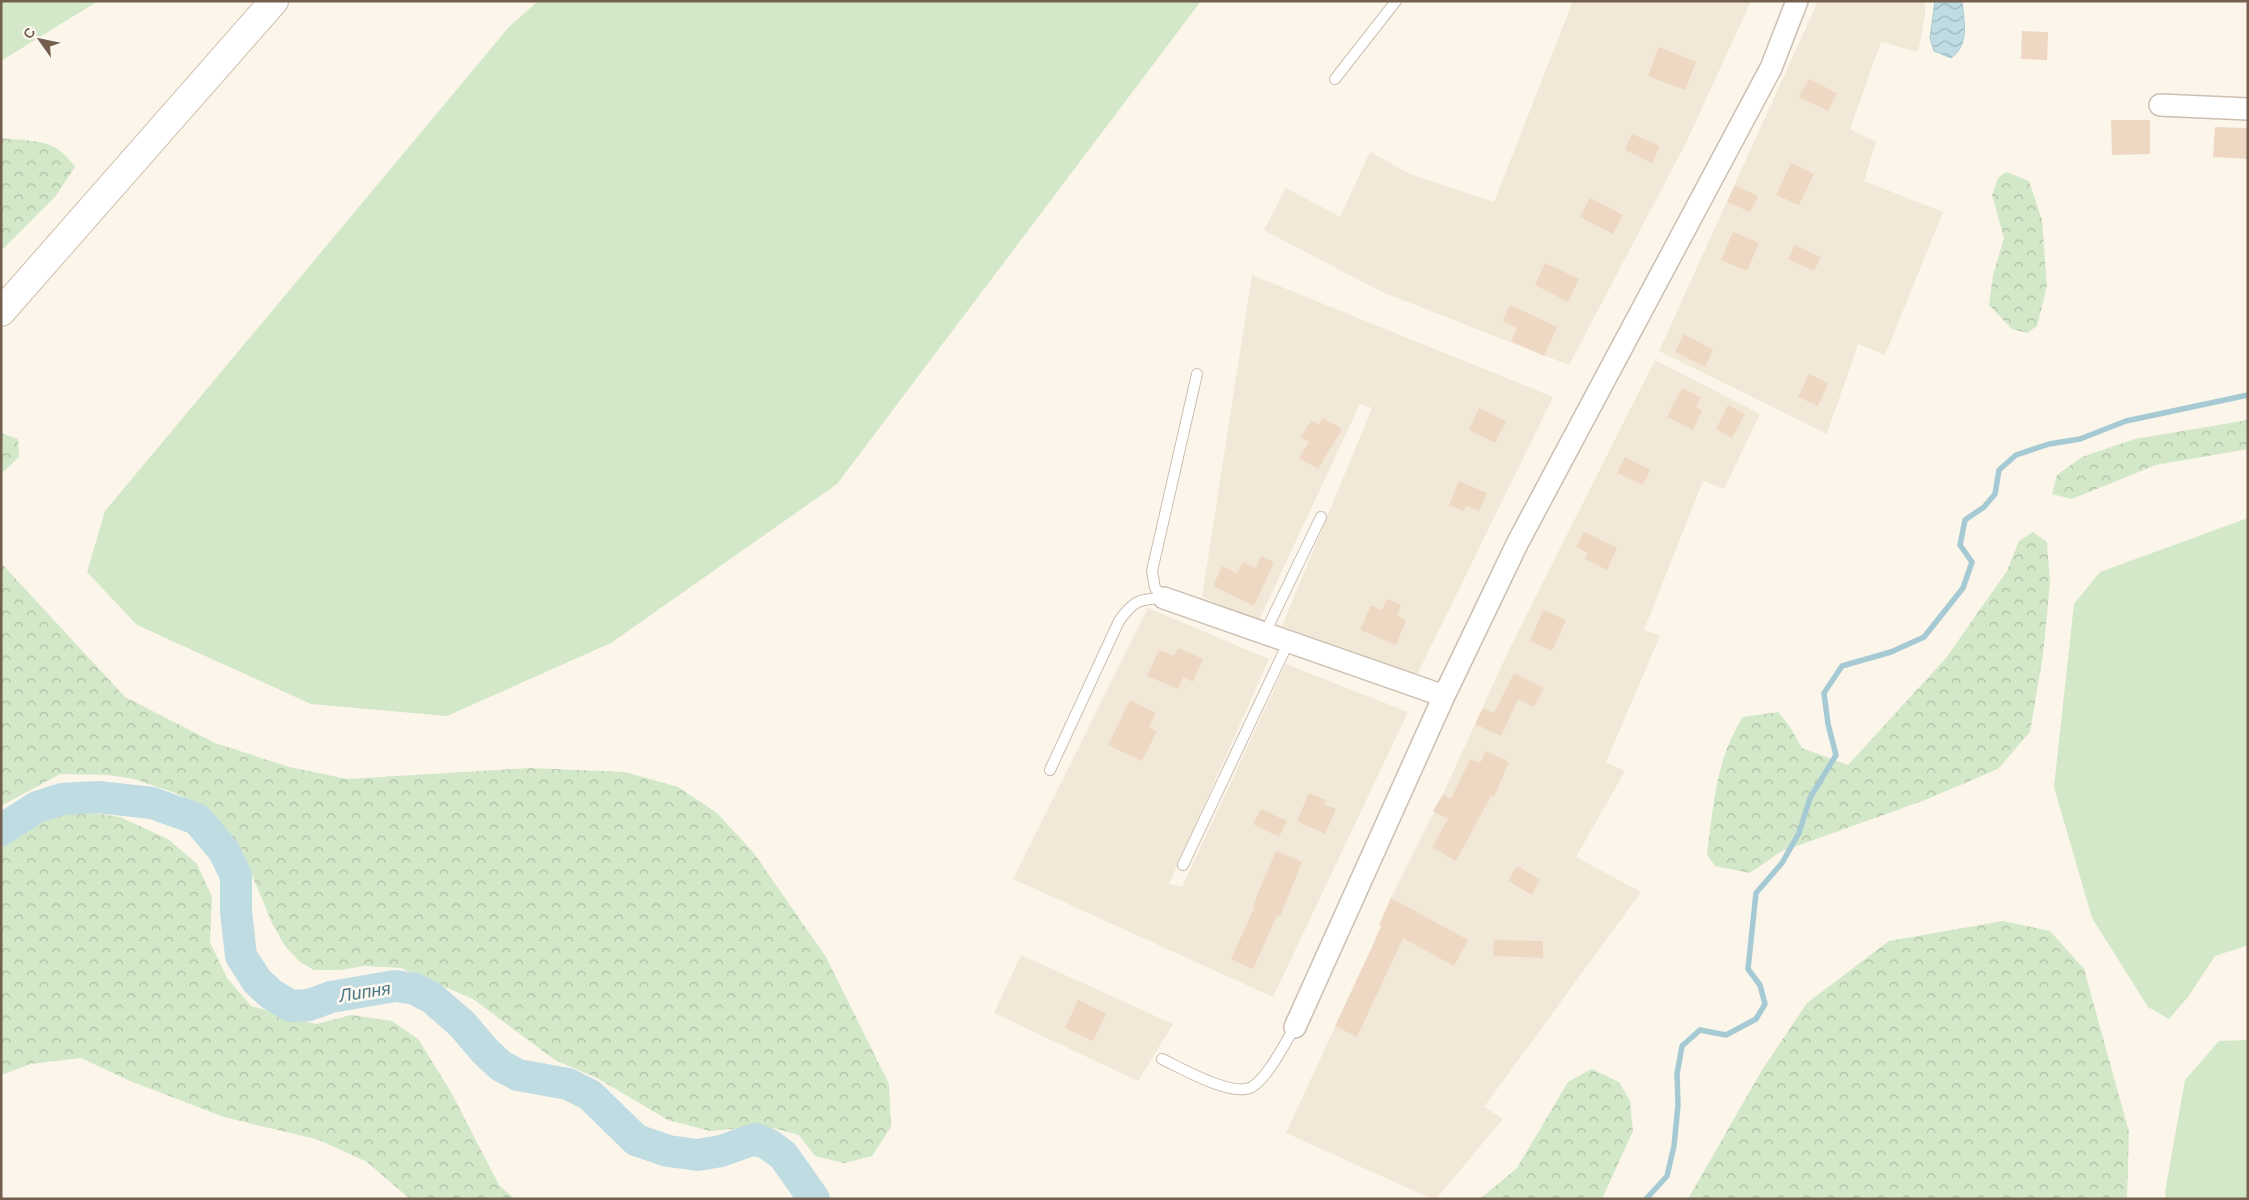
<svg xmlns="http://www.w3.org/2000/svg" width="2249" height="1200" viewBox="0 0 2249 1200" font-family="Helvetica,sans-serif">
	<style>
		.residential { fill: #f2e8d8 }
		.grass { fill: #d3e8c9 }
		.forest { fill: url(#forest-crowns) }
		.water { fill: url(#water-waves); stroke: #a6cad4 }
		.lines { fill: none; stroke-linecap: round; stroke-linejoin: round }
		.stream { stroke: #a6cad4; stroke-width: 5.5 }
		.river { stroke: #bfdce3; stroke-width: 32 }
		.building { fill: #eed8c3 }
		.lane-casing { stroke: #ccbeb0; stroke-width: 12 }
		.street-casing { stroke: #ccbeb0; stroke-width: 24 }
		.secondary-casing { stroke: #cfbfae; stroke-width: 30 }
		.lane { stroke: #fff; stroke-width: 10 }
		.street { stroke: #fff; stroke-width: 21 }
		.secondary { stroke: #fff; stroke-width: 28 }
		.labels { text-anchor: middle; dominant-baseline: central; stroke-width: 5; stroke-linejoin: round; paint-order: stroke }
		.water-label { font-size: 18px; font-style: italic; fill: #4a7785; stroke: #fef9f0 }
	</style>
	<defs>
		<pattern id="forest-crowns" width="20" height="18" patternUnits="userSpaceOnUse" patternTransform="scale(1.25)"><rect width="20" height="18" fill="#d3e8c9"/><path d="M2 6a3 3 0 1 1 6 0M12 15a3 3 0 1 1 6 0" fill="none" stroke="#b0bfa6"/></pattern>
		<pattern id="water-waves" width="16" height="10" patternUnits="userSpaceOnUse" patternTransform="scale(1.25)"><rect width="16" height="10" fill="#bfdce3"/><path d="M0 5q4-4 8 0t8 0" fill="none" stroke="#a0b6ba"/></pattern>
	</defs>
	<rect width="100%" height="100%" fill="#fbf5ea"/>
	<path class="residential" d="M 1573,1 L 1751,1 L 1686,143 L 1569,365 L 1382,292 L 1264,230 L 1286,188 L 1340,217 L 1370,152 L 1410,174 L 1494,202 Z
		M 1818,1 L 1925,1 L 1925,16 L 1918,52 L 1881,42 L 1850,129 L 1876,142 L 1864,181 L 1943,212 L 1885,355 L 1858,344 L 1827,434 L 1659,351 Z
		M 1252,275 L 1553,397 L 1417,675 L 1282,626 L 1372,408 L 1360,404 L 1259,620 L 1202,597 Z
		M 1655,360 L 1760,414 L 1724,489 L 1703,481 L 1644,630 L 1660,636 L 1606,762 L 1625,771 L 1576,857 L 1641,892 L 1484,1107 L 1503,1119 L 1436,1199 L 1432,1199 L 1286,1133 L 1372,947 L 1391,898 L 1443,794 L 1508,652 Z
		M 1148,608 L 1269,659 L 1169,884 L 1182,887 L 1286,664 L 1408,712 L 1273,997 L 1013,879 Z
		M 1021,955 L 1173,1024 L 1138,1081 L 994,1013 Z"/>
	<path class="grass" d="M 1,1 L 98,1 L 1,61 Z
		M 538,1 L 1201,1 L 837,484 L 611,643 L 447,716 L 311,704 L 137,625 L 87,572 L 105,511 L 509,27 Z
		M 2248,518 L 2248,945 L 2215,956 L 2188,997 L 2169,1019 L 2148,1007 L 2092,918 L 2054,787 L 2074,604 L 2100,572 Z
		M 2248,1040 L 2248,1199 L 2166,1199 L 2165,1192 L 2185,1080 L 2219,1041 Z"/>
	<path class="forest" d="M 1,138 C 35,142 54,137 75,167 L 55,197 L 1,251 Z
		M 2006,172 L 2029,181 L 2042,220 L 2047,286 L 2037,326 L 2027,333 L 2012,329 L 1989,305 L 1993,275 L 2004,238 L 1992,195 L 1998,178 Z
		M 2248,420 L 2248,449 L 2156,465 L 2072,499 L 2052,494 L 2057,475 L 2082,457 L 2135,439 Z
		M 1,433 L 18,439 L 19,457 L 1,474 Z
		M 2033,532 L 2047,542 L 2050,583 L 2043,655 L 2030,732 L 1998,769 L 1925,800 L 1780,852 L 1750,873 L 1715,866 L 1707,855 C 1713,808 1716,758 1743,717 L 1778,712 L 1790,727 L 1802,748 L 1848,765 L 1946,658 L 2007,571 L 2019,541 Z
		M 1,563 L 125,697 L 215,743 L 289,767 L 347,779 L 530,768 L 625,772 L 678,787 L 717,813 L 753,852 L 826,957 L 889,1084 L 891,1127 L 872,1156 L 844,1163 L 815,1156 L 799,1135 L 773,1128 L 746,1128 L 710,1131 L 668,1120 L 597,1078 L 555,1060 L 473,999 L 401,968 L 365,966 L 340,970 L 314,970 L 300,962 L 285,946 L 272,923 L 241,849 L 204,810 L 178,794 L 134,779 L 109,775 L 60,774 L 1,806 Z
		M 68,809 L 120,817 L 168,839 L 197,864 L 212,897 L 210,942 L 227,978 L 251,1006 L 316,1024 L 351,1015 L 392,1021 L 418,1039 L 451,1092 L 499,1185 L 515,1199 L 410,1199 L 367,1162 L 319,1140 L 224,1117 L 130,1081 L 81,1058 L 30,1064 L 1,1075 L 1,845 Z
		M 2003,921 L 2050,931 L 2084,969 L 2129,1132 L 2127,1199 L 1688,1199 L 1762,1070 L 1807,1003 L 1889,941 Z
		M 1592,1069 L 1619,1082 L 1630,1101 L 1633,1131 L 1602,1199 L 1480,1199 L 1517,1168 L 1568,1082 Z"/>
	<path class="water" d="M 1935,1 L 1962,1 C 1964,22 1970,44 1951,58 L 1934,51 L 1930,38 Z"/>
	<g class="lines">
		<path class="stream" d="M 1646,1199 L 1667,1176 L 1674,1146 L 1678,1105 L 1677,1074 L 1682,1046 L 1700,1030 L 1726,1035 L 1756,1019 L 1765,1004 L 1760,985 L 1748,969 L 1756,893 L 1782,863 L 1799,833 L 1810,798 L 1836,755 L 1828,724 L 1824,693 L 1842,666 L 1891,652 L 1924,637 L 1963,588 L 1972,562 L 1960,545 L 1965,520 L 1984,507 L 1995,494 L 1999,470 L 2016,455 L 2049,444 L 2080,439 L 2126,421 L 2248,395"/>
		<path class="river" d="M 1,830 L 37,807 L 62,799 L 98,797 L 152,803 L 197,819 L 224,851 L 236,876 L 236,911 L 241,956 L 257,981 L 271,994 L 291,1006 L 309,1005 L 331,997 L 395,986 L 415,989 L 432,998 L 462,1024 L 485,1051 L 501,1066 L 518,1075 L 568,1084 L 590,1095 L 636,1140 L 668,1151 L 698,1155 L 721,1151 L 755,1139 L 768,1144 L 783,1155 L 814,1199"/>
	</g>
	<path class="building" d="M 2022,31 L 2048,32 L 2047,60 L 2021,59 Z
		M 1659,47 L 1696,62 L 1685,90 L 1648,76 Z
		M 1809,79 L 1837,93 L 1828,111 L 1799,97 Z
		M 2111,120 L 2150,120 L 2150,154 L 2112,155 Z
		M 2215,127 L 2248,128 L 2248,159 L 2213,157 Z
		M 1632,134 L 1660,146 L 1652,163 L 1625,150 Z
		M 1791,163 L 1814,174 L 1799,205 L 1776,195 Z
		M 1735,185 L 1758,196 L 1750,212 L 1727,202 Z
		M 1590,198 L 1623,215 L 1613,234 L 1580,217 Z
		M 1733,232 L 1759,243 L 1747,271 L 1721,260 Z
		M 1795,245 L 1821,257 L 1814,271 L 1788,259 Z
		M 1545,263 L 1579,279 L 1568,302 L 1535,285 Z
		M 1510,305 L 1557,327 L 1544,356 L 1511,341 L 1517,328 L 1503,321 Z
		M 1684,334 L 1713,350 L 1705,367 L 1675,352 Z
		M 1809,374 L 1828,383 L 1818,406 L 1798,397 Z
		M 1682,388 L 1701,397 L 1696,407 L 1702,410 L 1693,430 L 1667,417 Z
		M 1728,405 L 1745,414 L 1732,438 L 1716,429 Z
		M 1479,408 L 1506,421 L 1495,443 L 1469,430 Z
		M 1323,418 L 1342,429 L 1318,469 L 1299,458 L 1309,442 L 1301,437 L 1311,420 L 1319,425 Z
		M 1625,457 L 1650,470 L 1643,485 L 1617,473 Z
		M 1459,481 L 1487,493 L 1479,511 L 1466,506 L 1464,511 L 1449,505 Z
		M 1584,532 L 1617,548 L 1607,570 L 1585,559 L 1588,553 L 1576,547 Z
		M 1261,556 L 1274,562 L 1254,606 L 1213,586 L 1222,566 L 1237,573 L 1243,562 L 1256,568 Z
		M 1387,599 L 1401,605 L 1397,616 L 1406,620 L 1396,645 L 1360,630 L 1371,605 L 1382,610 Z
		M 1543,610 L 1566,620 L 1552,651 L 1530,641 Z
		M 1178,648 L 1203,659 L 1193,682 L 1183,677 L 1178,689 L 1147,676 L 1159,650 L 1174,656 Z
		M 1514,673 L 1544,688 L 1534,707 L 1518,699 L 1501,736 L 1475,724 L 1483,708 L 1494,713 Z
		M 1130,700 L 1156,713 L 1149,727 L 1157,731 L 1142,761 L 1108,745 Z
		M 1486,751 L 1509,762 L 1494,797 L 1491,796 L 1456,861 L 1432,847 L 1448,819 L 1433,811 L 1443,794 L 1451,799 L 1470,759 L 1480,763 Z
		M 1309,793 L 1326,800 L 1324,804 L 1336,809 L 1325,834 L 1297,821 Z
		M 1261,809 L 1287,821 L 1279,837 L 1253,824 Z
		M 1276,851 L 1302,862 L 1280,916 L 1277,915 L 1253,969 L 1231,959 L 1255,906 L 1253,905 Z
		M 1517,866 L 1540,879 L 1532,895 L 1508,881 Z
		M 1391,898 L 1468,940 L 1454,966 L 1403,938 L 1357,1037 L 1335,1026 L 1382,926 L 1379,925 Z
		M 1494,940 L 1543,941 L 1543,958 L 1493,956 Z
		M 1078,1000 L 1106,1014 L 1093,1041 L 1065,1028 Z"/>
	<g class="lines">
		<defs>
			<path id="lane" d="M 1335,79 L 1396,1
				M 1164,598 L 1155,588 L 1152,571 L 1197,374
				M 1264,635 L 1321,517
				M 1050,770 L 1119,621 C 1134,600 1139,599 1164,598
				M 1183,865 L 1288,643
				M 1162,1059 C 1181,1068 1233,1098 1252,1087 C 1269,1076 1284,1044 1295,1027"/>
			<path id="street" d="M 2160,105 L 2248,109
				M 1164,598 L 1444,696
				M 1295,1027 L 1444,696 L 1518,542 L 1771,68 L 1797,1"/>
			<path id="secondary" d="M 1,312 L 274,1"/>
		</defs>
		<use href="#lane" class="lane-casing"/>
		<use href="#street" class="street-casing"/>
		<use href="#secondary" class="secondary-casing"/>
		<use href="#lane" class="lane"/>
		<use href="#street" class="street"/>
		<use href="#secondary" class="secondary"/>
	</g>
	<g class="labels">
		<g class="water-label">
			<text transform="translate(365 992) rotate(-9)">Липня</text>
		</g>
	</g>
	<rect width="2249" height="1200" fill="none" stroke="#745f4f" stroke-width="5"/>
	<g transform="translate(40 40) rotate(303)" stroke="#fef9f0" stroke-width="4" paint-order="stroke">
	<path d="M0-4L9 19L0 12L-9 19Z" fill="#745f4f"/>
	<text y="-8" font-size="14" font-weight="bold" text-anchor="middle" fill="#745f4f">С</text>
	</g>
</svg>
